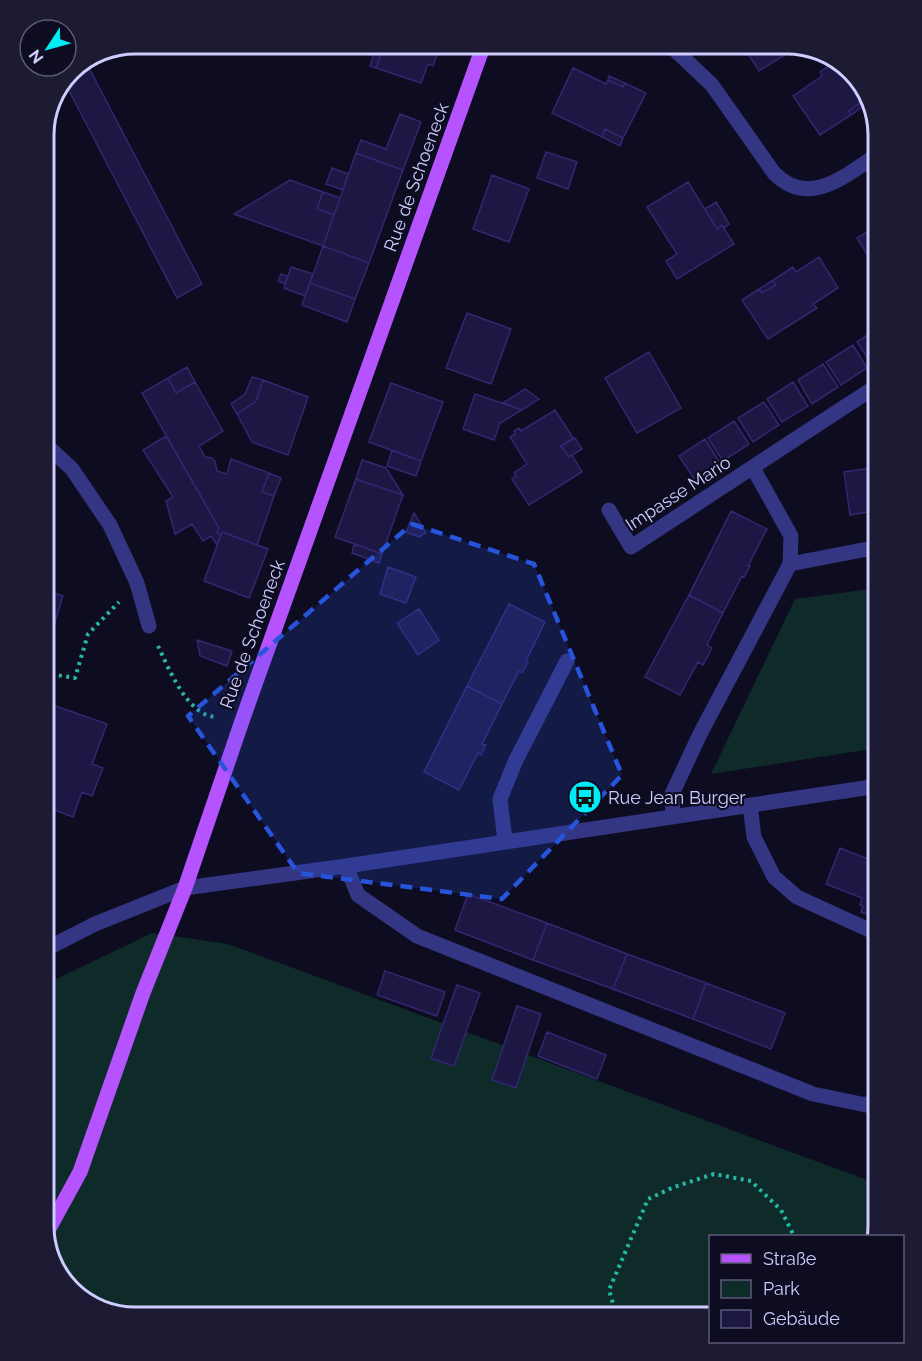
<svg xmlns="http://www.w3.org/2000/svg" width="922" height="1361" viewBox="0 0 922 1361" font-family="Raleway,sans-serif">
	<style>
		.green { fill: #0e2b29 }
		.building { fill: #1d1743; stroke: #322771; stroke-width: 1.5 }
		.lines { fill: none; stroke-linecap: round; stroke-linejoin: round }
		.path { stroke: #26b8a7; stroke-width: 4; stroke-dasharray: 3 4.5; stroke-linecap: butt }
		.minor { stroke: #343583; stroke-width: 15 }
		.major { stroke: #b553ff; stroke-width: 15 }
		.marked { fill: #2654da; fill-opacity: 0.2; stroke: #2654da; stroke-width: 4.5; stroke-dasharray: 12 8; stroke-linejoin: round }
		.labels { text-anchor: middle; dominant-baseline: central; stroke-width: 4.5; stroke-linejoin: round; paint-order: stroke }
		.street-label { font-size: 18px; fill: #cfccff; stroke: #0e0c21 }
		.poi-label { font-size: 18px; fill: #cfccff; stroke: #0e0c21; text-anchor: start }
		.rim { fill: none; stroke: #cfccff; stroke-width: 3 }
	</style>
	<rect width="100%" height="100%" fill="#0e0c21"/>
	<path class="green" d="M 878,588 L 878,748 L 711,774 L 795,599 Z
		M 152,933 L 228,944 L 878,1184 L 878,1226 L 876,1236 L 710,1236 L 710,1317 L 130,1317 L 85,1302 L 56,1271 L 44,1226 L 44,985 Z"/>
	<path class="building" d="M 377,44 L 393,44 L 390,50 L 383,47 L 376,68 L 370,66 Z
		M 393,44 L 441,44 L 433,66 L 428,64 L 421,83 L 376,68 L 383,47 L 390,50 Z
		M 748,44 L 792,44 L 799,46 L 759,71 L 747,52 L 751,49 Z
		M 837,60 L 866,90 L 870,102 L 862,107 L 859,103 L 849,111 L 851,115 L 820,135 L 793,96 L 822,76 L 820,72 Z
		M 87,64 L 202,284 L 177,298 L 65,83 L 71,70 Z
		M 573,68 L 606,84 L 608,80 L 623,87 L 625,83 L 646,93 L 623,138 L 605,129 L 602,137 L 552,113 Z
		M 609,76 L 625,83 L 623,87 L 608,80 Z
		M 859,103 L 862,107 L 851,115 L 849,111 Z
		M 400,114 L 421,122 L 403,170 L 356,153 L 361,140 L 386,149 Z
		M 605,129 L 623,138 L 620,146 L 602,137 Z
		M 546,152 L 577,162 L 568,189 L 537,178 Z
		M 356,153 L 403,170 L 369,263 L 323,246 Z
		M 332,168 L 348,174 L 343,190 L 326,184 Z
		M 492,175 L 529,189 L 509,242 L 473,229 Z
		M 290,180 L 323,192 L 317,209 L 334,215 L 323,246 L 234,214 Z
		M 688,182 L 717,229 L 722,225 L 734,244 L 677,279 L 666,261 L 677,254 L 647,207 Z
		M 323,192 L 340,198 L 334,215 L 317,209 Z
		M 716,202 L 729,224 L 724,228 L 722,225 L 717,229 L 705,209 Z
		M 878,225 L 878,272 L 857,238 Z
		M 323,246 L 369,263 L 355,299 L 310,283 Z
		M 819,257 L 838,288 L 813,304 L 817,308 L 768,339 L 742,300 L 759,289 L 762,293 L 776,285 L 773,280 L 793,267 L 796,272 Z
		M 291,267 L 313,274 L 305,296 L 284,288 Z
		M 281,274 L 288,276 L 285,284 L 278,281 Z
		M 773,280 L 776,285 L 762,293 L 759,289 Z
		M 310,283 L 355,299 L 347,322 L 302,305 Z
		M 467,313 L 511,329 L 491,384 L 446,368 Z
		M 878,328 L 878,361 L 872,365 L 857,342 Z
		M 853,345 L 867,368 L 841,385 L 826,362 Z
		M 649,352 L 681,408 L 637,433 L 605,378 Z
		M 823,364 L 838,387 L 812,404 L 798,380 Z
		M 187,367 L 195,382 L 176,393 L 168,378 Z
		M 252,377 L 263,380 L 256,401 L 237,414 L 231,404 L 245,394 Z
		M 168,378 L 176,393 L 195,382 L 223,431 L 199,446 L 205,457 L 212,458 L 215,461 L 217,471 L 227,474 L 231,459 L 269,473 L 262,492 L 274,496 L 257,545 L 222,532 L 221,535 L 217,533 L 219,528 L 142,393 Z
		M 263,380 L 308,397 L 288,455 L 252,442 L 237,414 L 256,401 Z
		M 793,382 L 808,406 L 782,422 L 767,399 Z
		M 391,383 L 443,402 L 421,461 L 369,442 Z
		M 525,389 L 539,399 L 522,410 L 503,403 Z
		M 475,394 L 522,410 L 500,423 L 494,440 L 463,429 Z
		M 764,402 L 779,425 L 753,442 L 738,418 Z
		M 555,410 L 573,438 L 561,446 L 569,457 L 572,455 L 582,472 L 529,505 L 512,479 L 516,476 L 514,473 L 527,464 L 510,437 L 515,434 L 514,431 L 519,428 L 521,431 Z
		M 734,421 L 749,444 L 723,461 L 708,438 Z
		M 166,436 L 219,528 L 217,533 L 221,535 L 217,545 L 211,536 L 203,541 L 192,524 L 175,534 L 166,501 L 173,497 L 143,450 Z
		M 575,438 L 582,449 L 569,457 L 561,446 Z
		M 705,439 L 720,463 L 694,479 L 679,456 Z
		M 392,450 L 421,461 L 416,476 L 387,466 Z
		M 362,460 L 386,468 L 403,495 L 356,479 Z
		M 878,467 L 878,510 L 850,515 L 844,472 Z
		M 269,473 L 281,478 L 274,496 L 262,492 Z
		M 356,479 L 403,495 L 382,554 L 335,537 Z
		M 731,511 L 767,529 L 748,566 L 750,566 L 744,577 L 742,576 L 723,613 L 689,595 Z
		M 414,513 L 426,533 L 419,537 L 406,532 Z
		M 222,532 L 268,549 L 249,598 L 204,581 Z
		M 354,544 L 382,554 L 379,563 L 352,553 Z
		M 388,567 L 416,577 L 406,603 L 380,594 Z
		M 44,590 L 63,596 L 44,657 Z
		M 689,595 L 723,613 L 707,645 L 712,648 L 703,665 L 698,662 L 680,695 L 645,677 Z
		M 509,604 L 545,622 L 526,661 L 528,662 L 522,673 L 519,671 L 502,704 L 467,686 Z
		M 419,609 L 439,640 L 418,655 L 397,623 Z
		M 197,640 L 232,651 L 227,666 L 200,656 Z
		M 467,686 L 502,704 L 482,744 L 486,745 L 481,755 L 478,753 L 459,790 L 424,772 Z
		M 44,702 L 107,724 L 92,764 L 103,768 L 92,796 L 82,792 L 73,817 L 44,806 Z
		M 840,848 L 878,863 L 878,912 L 875,917 L 861,912 L 863,906 L 860,905 L 862,898 L 826,884 Z
		M 468,894 L 547,923 L 533,960 L 455,930 Z
		M 547,923 L 627,954 L 613,989 L 533,960 Z
		M 627,954 L 706,983 L 693,1019 L 613,989 Z
		M 385,971 L 445,992 L 437,1016 L 377,995 Z
		M 706,983 L 785,1013 L 771,1049 L 693,1019 Z
		M 457,985 L 480,993 L 454,1066 L 431,1058 Z
		M 517,1006 L 541,1014 L 516,1088 L 492,1080 Z
		M 547,1032 L 606,1055 L 597,1079 L 538,1056 Z"/>
	<g class="lines">
		<path class="path" d="M 158,646 C 169,669 188,717 217,717
			M 44,673 L 75,678 L 88,634 L 119,602
			M 617,1317 L 609,1290 L 648,1199 L 674,1187 L 714,1174 L 751,1181 L 781,1210 L 794,1236"/>
		<path class="minor" d="M 665,44 L 673,48 L 712,85 L 774,173 C 809,209 846,175 878,154
			M 44,443 L 72,469 L 110,525 L 137,583 L 149,626
			M 753,468 L 791,536 L 790,564
			M 609,510 L 631,547 L 878,385
			M 750,805 L 754,837 L 774,877 L 797,897 L 878,934
			M 673,817 L 672,794 L 700,734 L 790,564 L 878,547
			M 505,841 L 500,799 L 515,762 L 567,661
			M 346,866 L 358,895 L 417,936 L 813,1094 L 866,1105 L 878,1097
			M 44,950 L 95,924 L 185,888 L 346,866 L 878,786"/>
		<path class="major" d="M 46,1234 L 80,1172 L 143,993 L 185,888 L 243,718 L 484,44"/>
	</g>
	<path class="marked" d="M 412,524 L 534,564 L 622,775 L 502,899 L 298,873 L 188,716 Z"/>
	<defs>
		<symbol id="bus-disc" viewBox="-11 -11 22 22"><circle r="9.5" fill="#00ecf7" stroke="#0e0c21"/><path d="M-5-6H5V4H4V6H2V4H-2V6H-4V4H-5ZM-3.5-4V0h7V-4ZM-3.5 1.2v1.5H-2V1.2ZM2 1.2v1.5H3.5V1.2Z" fill="#111"/></symbol>
	</defs>
	<g fill-rule="evenodd">
		<use href="#bus-disc" x="566" y="778" width="38" height="38"/>
	</g>
	<g class="labels">
		<g class="street-label">
			<text transform="translate(416 177) rotate(-70)">Rue de Schoeneck</text>
			<text transform="translate(678 493) rotate(-33)">Impasse Mario</text>
			<text transform="translate(252 634) rotate(-70)">Rue de Schoeneck</text>
		</g>
		<g class="poi-label">
			<text x="608" y="797">Rue Jean Burger</text>
		</g>
	</g>
	<path d="M0 0H922V1361H0ZM135 54H787A81 81 0 0 1 868 135V1226A81 81 0 0 1 787 1307H135A81 81 0 0 1 54 1226V135A81 81 0 0 1 135 54Z" fill="#1d1b33" fill-rule="evenodd"/>
	<path class="rim" d="M135 54H787A81 81 0 0 1 868 135V1226A81 81 0 0 1 787 1307H135A81 81 0 0 1 54 1226V135A81 81 0 0 1 135 54Z"/>
	<rect x="709" y="1235" width="195" height="108" fill="#0e0c21" stroke="#5b597a" stroke-width="1.5"/>
	<rect x="721" y="1254" width="30" height="9" fill="#b553ff" stroke="#5b597a" stroke-width="1.5"/>
	<text x="763" y="1265" font-size="18" fill="#cfccff">Straße</text>
	<rect x="721" y="1280" width="30" height="18" fill="#0e2b29" stroke="#5b597a" stroke-width="1.5"/>
	<text x="763" y="1295" font-size="18" fill="#cfccff">Park</text>
	<rect x="721" y="1310" width="30" height="18" fill="#1d1743" stroke="#5b597a" stroke-width="1.5"/>
	<text x="763" y="1325" font-size="18" fill="#cfccff">Gebäude</text>
	<g transform="translate(48 48) rotate(234)"><circle r="28" fill="#0e0c21" stroke="#5b597a" stroke-width="1.5"/>
	<path d="M0-4.5L10 22L0 15L-10 22Z" fill="#00ecf7"/>
	<text y="-9" font-size="16" font-weight="bold" text-anchor="middle" fill="#cfccff">N</text>
	</g>
</svg>
